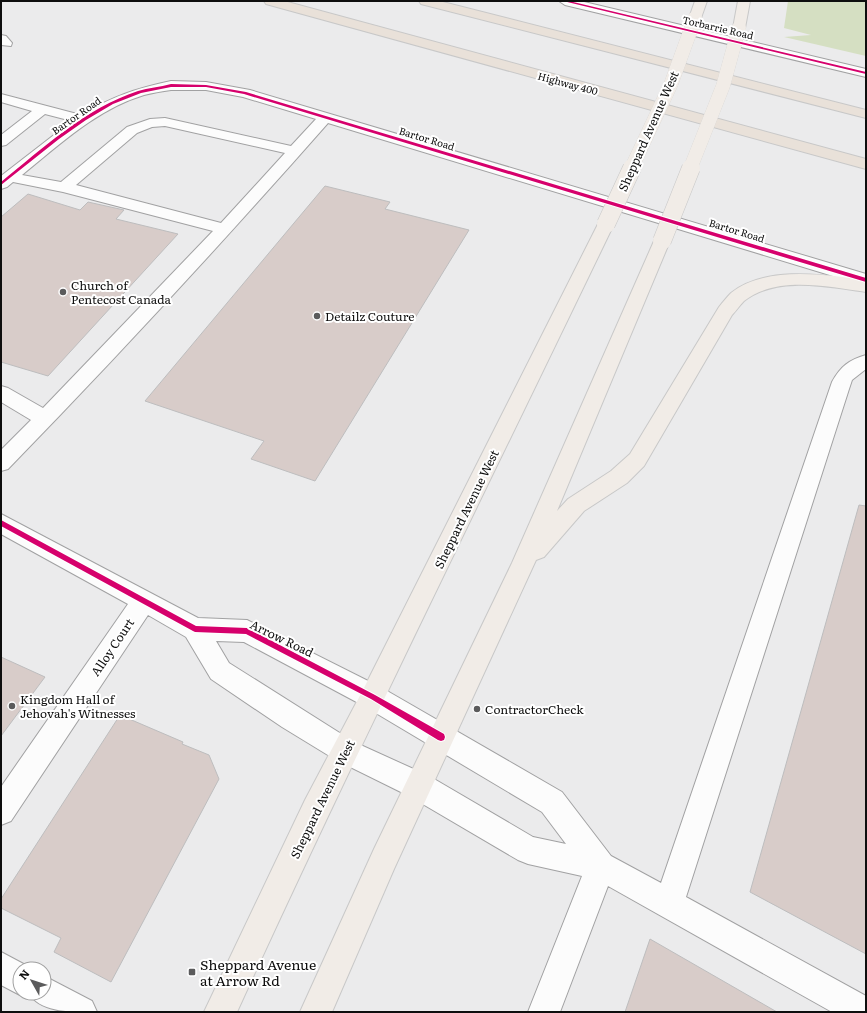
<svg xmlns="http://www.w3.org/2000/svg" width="867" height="1013" viewBox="0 0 867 1013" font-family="Literata,serif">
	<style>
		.green { fill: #d5dfc2 }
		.building { fill: #d8ccc9; stroke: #bdbdbe }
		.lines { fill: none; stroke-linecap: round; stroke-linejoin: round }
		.minor-casing { stroke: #a1a1a2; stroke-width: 2 }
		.major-casing { stroke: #c8c8c8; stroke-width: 2 }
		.highway-casing { stroke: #c8c8c8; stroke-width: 2 }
		.minor { fill: #fcfcfc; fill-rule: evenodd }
		.major { fill: #f1ece7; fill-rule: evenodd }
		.highway { fill: #e9e1d9; fill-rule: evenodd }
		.major-bridge-far1-casing { stroke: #c8c8c8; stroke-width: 14; stroke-linecap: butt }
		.major-bridge-casing { stroke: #c8c8c8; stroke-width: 19; stroke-linecap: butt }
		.major-bridge-far1 { stroke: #f1ece7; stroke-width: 14 }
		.major-bridge { stroke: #f1ece7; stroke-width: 18 }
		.cycleway-casing { stroke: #fff; stroke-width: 2 }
		.cycleway { fill: #d6006c; fill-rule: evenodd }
		.poi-dot { fill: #5b5b5c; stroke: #fff; stroke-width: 1.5 }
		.labels { text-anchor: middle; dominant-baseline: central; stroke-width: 4; stroke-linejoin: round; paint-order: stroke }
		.far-street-label { font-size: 10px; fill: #0e0e0e; stroke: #fff }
		.street-label { font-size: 12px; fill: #0e0e0e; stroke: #fff }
		.poi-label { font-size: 12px; fill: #0e0e0e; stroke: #fff; text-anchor: start }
		.near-poi-label { font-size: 14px; fill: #0e0e0e; stroke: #fff; text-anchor: start }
	</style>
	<rect width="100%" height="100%" fill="#ebebec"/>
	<path class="green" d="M 788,1 L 866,1 L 866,56 L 784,37 L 811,35 L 784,28 Z"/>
	<path class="building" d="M 325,186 L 390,202 L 385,209 L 469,230 L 315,481 L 251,459 L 264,441 L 145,401 Z
		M 28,194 L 80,210 L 88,202 L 124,210 L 116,219 L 178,234 L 48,376 L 1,362 L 1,217 Z
		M 859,505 L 866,506 L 866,954 L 750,892 Z
		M 1,657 L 45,677 L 1,736 Z
		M 120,715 L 183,742 L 182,744 L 209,755 L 219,779 L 111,982 L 54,952 L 61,938 L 1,908 L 1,899 Z
		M 650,939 L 777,1012 L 625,1012 Z"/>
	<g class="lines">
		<defs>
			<path id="minor" d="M 559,1 L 580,1 L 866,69 L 866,77 L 565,5 Z
				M 1,35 L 6,36 L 12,43 L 11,46 L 1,45 Z
				M 171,81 L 206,82 L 250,90 L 866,274 L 866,286 L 328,123 C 224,241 118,356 8,469 L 1,471 L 1,450 L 31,420 L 1,402 L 1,386 L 8,388 L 43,408 L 213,231 L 63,192 L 13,182 L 7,187 L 1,189 L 1,176 L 72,121 L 45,114 L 6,145 L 1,146 L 1,135 L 32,111 L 1,102 L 1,94 L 81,115 C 114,96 134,89 171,81 ZM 171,90 L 206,90 L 243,97 L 316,119 L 291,146 L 165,118 L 150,119 L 127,127 L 61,182 L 22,175 C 59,145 97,109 144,95 C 152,93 162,91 171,90 ZM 165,126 L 285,153 L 221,223 L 76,185 L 137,133 L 152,127 Z
				M 866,355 L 866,369 L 852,380 L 849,389 L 686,897 L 866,996 L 866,1012 L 832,1012 L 608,886 L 560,1012 L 528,1012 L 582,876 L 528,864 L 518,860 L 409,796 L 336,760 L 282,727 L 211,679 L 186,637 L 148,615 L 11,821 L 1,825 L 1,787 L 128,604 L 1,534 L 1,514 L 198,618 L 247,620 L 382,688 L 562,792 L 611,856 L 661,883 L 832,382 C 841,366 849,360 866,355 ZM 216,641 L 244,642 L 364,706 L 542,812 L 566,844 L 533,837 L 429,776 L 354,742 L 229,663 Z
				M 1,952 L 31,968 L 20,969 L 20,993 L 24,993 L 20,995 L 1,985 Z
				M 44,976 L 92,1001 L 97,1012 C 73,1012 40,1013 29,993 L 44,993 Z"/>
			<path id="major" d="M 695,1 L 707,1 L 701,18 L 695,22 L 689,18 Z
				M 738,1 L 750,1 L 745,28 L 739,32 L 733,28 Z
				M 606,219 L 612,220 L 614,224 C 488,486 358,747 237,1012 L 204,1012 L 305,800 L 364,688 L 598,224 L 600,220 Z
				M 662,236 L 668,237 L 670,241 L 557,511 L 568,499 L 611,471 L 630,454 L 719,307 C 723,302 727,297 731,293 C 766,265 825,275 866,280 L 866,292 C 828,287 777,275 744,301 C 740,305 736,311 732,315 L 644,466 L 627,483 L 584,511 L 544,557 L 536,560 L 394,869 L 332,1012 L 300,1012 L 374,849 L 512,563 L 654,241 L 656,237 Z"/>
			<path id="highway" d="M 264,1 L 284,1 L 866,159 L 866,169 L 266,4 Z
				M 419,1 L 439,1 L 866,110 L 866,118 L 421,4 Z"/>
		</defs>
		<use href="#minor" class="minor-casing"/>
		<use href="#major" class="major-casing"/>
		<use href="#highway" class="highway-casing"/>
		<use href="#minor" class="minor"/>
		<use href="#major" class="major"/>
		<use href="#highway" class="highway"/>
		<defs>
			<path id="major-bridge-far1" d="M 631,169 L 671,84 L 695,18
				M 690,169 L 723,86 L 739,28"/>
			<path id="major-bridge" d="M 606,224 L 632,168
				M 662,241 L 691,168"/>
		</defs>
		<use href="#major-bridge-far1" class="major-bridge-far1-casing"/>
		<use href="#major-bridge" class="major-bridge-casing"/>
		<use href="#major-bridge-far1" class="major-bridge-far1"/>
		<use href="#major-bridge" class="major-bridge"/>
		<defs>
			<path id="cycleway" d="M 563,1 L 569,1 L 866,72 L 866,74 Z
				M 171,84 L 206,85 L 246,92 L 866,278 L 866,282 L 244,94 L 206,87 L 171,87 L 141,93 L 113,104 L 86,120 L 59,139 L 1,185 L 1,182 C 43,148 86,108 138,91 C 148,88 160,87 171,84 Z
				M 1,520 L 196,626 L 247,628 L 249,629 L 375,695 L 444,734 L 445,737 L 444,740 L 441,741 L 438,740 L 371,699 L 246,634 L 195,632 L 193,631 L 1,526 Z"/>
		</defs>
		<use href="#cycleway" class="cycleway-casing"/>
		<use href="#cycleway" class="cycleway"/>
	</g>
	<g class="poi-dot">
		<circle cx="63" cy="292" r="4"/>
		<circle cx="317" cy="316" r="4"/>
		<circle cx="12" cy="706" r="4"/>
		<circle cx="477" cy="709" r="4"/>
		<rect x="188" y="968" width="8" height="8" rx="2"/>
	</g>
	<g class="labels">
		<g class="far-street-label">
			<text transform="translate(718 27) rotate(13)">Torbarrie Road</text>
			<text transform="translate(568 83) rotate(15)">Highway 400</text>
			<text transform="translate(76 115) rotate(-35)">Bartor Road</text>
			<text transform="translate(427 138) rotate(17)">Bartor Road</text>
			<text transform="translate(737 230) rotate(17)">Bartor Road</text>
		</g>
		<g class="street-label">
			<text transform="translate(648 131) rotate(-66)">Sheppard Avenue West</text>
			<text transform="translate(466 509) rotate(-64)">Sheppard Avenue West</text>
			<text transform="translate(282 638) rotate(26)">Arrow Road</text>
			<text transform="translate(112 647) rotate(-56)">Alloy Court</text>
			<text transform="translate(322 799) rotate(-64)">Sheppard Avenue West</text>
		</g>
		<g class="poi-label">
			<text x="71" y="285">Church of<tspan x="71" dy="14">Pentecost Canada</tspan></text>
			<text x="325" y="316">Detailz Couture</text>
			<text x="20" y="699">Kingdom Hall of<tspan x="20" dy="14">Jehovah's Witnesses</tspan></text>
			<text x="485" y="709">ContractorCheck</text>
		</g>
		<g class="near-poi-label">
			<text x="200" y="964">Sheppard Avenue<tspan x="200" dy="16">at Arrow Rd</tspan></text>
		</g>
	</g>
	<rect width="867" height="1013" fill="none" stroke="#0e0e0e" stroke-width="4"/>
	<g transform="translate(32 981) rotate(309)"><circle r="19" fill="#ffffff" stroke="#9f9f9f"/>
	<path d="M0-3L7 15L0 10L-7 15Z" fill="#5b5b5c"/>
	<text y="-6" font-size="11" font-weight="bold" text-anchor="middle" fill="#0e0e0e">N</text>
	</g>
</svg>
